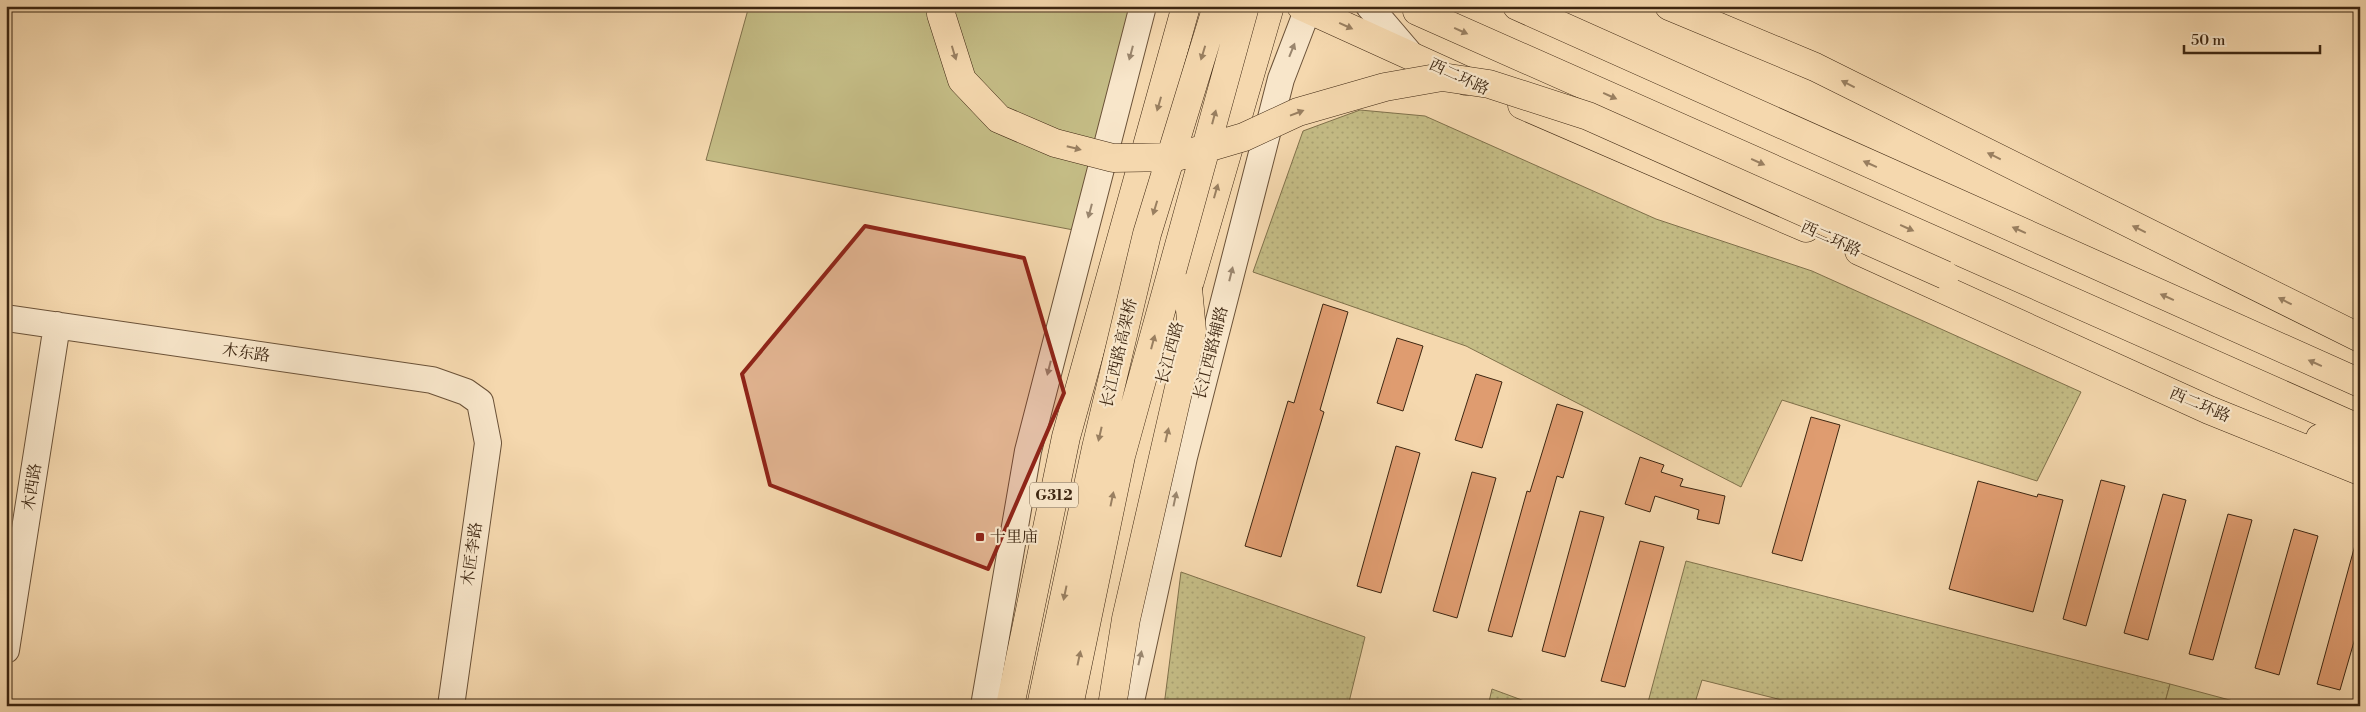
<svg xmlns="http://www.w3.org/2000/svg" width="2366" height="712" viewBox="0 0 2366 712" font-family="'Libre Bodoni','Noto Serif SC',serif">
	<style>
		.grass { fill: url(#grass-dots); stroke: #80714b }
		.garden { fill: #c4bc85; stroke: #80714b }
		.building { fill: #df9c70; stroke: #3d2611 }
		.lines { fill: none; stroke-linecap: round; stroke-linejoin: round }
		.minor-casing { stroke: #6b5238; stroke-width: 28 }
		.highway-casing { stroke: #3d2611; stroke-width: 29 }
		.minor { stroke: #f8e6ca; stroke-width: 26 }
		.highway { stroke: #f5d8ae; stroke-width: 28 }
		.highway-bridge-casing { stroke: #3d2611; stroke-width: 29; stroke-linecap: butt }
		.highway-bridge { stroke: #f5d8ae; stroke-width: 28 }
		.oneway { fill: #997f60 }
		.oneway2 { fill: #9a866e }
		.marked { fill: #8f2418; fill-opacity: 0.2; stroke: #8f2418; stroke-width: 4; stroke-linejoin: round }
		.poi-dot { fill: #8f2418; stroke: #f8e6ca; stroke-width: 2 }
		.labels { text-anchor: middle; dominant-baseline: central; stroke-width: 4.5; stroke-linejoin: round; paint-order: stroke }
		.shield { fill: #f8e6ca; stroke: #756048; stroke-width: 1 }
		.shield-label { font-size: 15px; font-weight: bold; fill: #3d2611 }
		.street-label { font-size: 16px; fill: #3d2611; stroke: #f8e6ca }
		.poi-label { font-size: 16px; fill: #3d2611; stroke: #f8e6ca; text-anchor: start }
	</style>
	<defs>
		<pattern id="grass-dots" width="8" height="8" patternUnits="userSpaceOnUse" patternTransform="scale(1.25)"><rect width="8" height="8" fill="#c4bc85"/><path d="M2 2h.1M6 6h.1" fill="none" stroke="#a9a172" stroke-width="1.8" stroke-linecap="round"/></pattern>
	</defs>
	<rect width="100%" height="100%" fill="#f5d8ae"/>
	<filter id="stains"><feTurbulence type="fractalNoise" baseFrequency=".004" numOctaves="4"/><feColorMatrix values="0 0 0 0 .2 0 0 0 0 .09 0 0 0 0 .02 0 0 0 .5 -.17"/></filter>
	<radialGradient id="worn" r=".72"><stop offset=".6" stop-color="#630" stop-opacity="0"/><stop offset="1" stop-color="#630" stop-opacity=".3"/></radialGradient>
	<path class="grass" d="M 1360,110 L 1425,116 L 1656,219 L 1812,271 L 2081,392 L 2037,481 L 1782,400 L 1741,487 L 1466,346 L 1253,272 L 1303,131 Z
		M 1686,561 L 2170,684 L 2164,706 L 1806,706 L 1702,680 L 1694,706 L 1647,706 Z
		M 1181,572 L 1365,637 L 1348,706 L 1164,706 Z
		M 1492,689 L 1538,706 L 1488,706 Z"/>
	<path class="garden" d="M 749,6 L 1134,6 L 1084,232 L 706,160 Z
		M 2170,684 L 2252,706 L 2164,706 Z"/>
	<path class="building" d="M 1323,304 L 1348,312 L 1320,410 L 1324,412 L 1281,557 L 1245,546 L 1288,401 L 1294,403 Z
		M 1397,338 L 1423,346 L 1403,411 L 1377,403 Z
		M 1476,374 L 1502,382 L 1482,448 L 1455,440 Z
		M 1557,404 L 1583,412 L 1563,478 L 1557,476 L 1512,637 L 1488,631 L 1527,491 L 1530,492 Z
		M 1811,417 L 1840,425 L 1802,561 L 1772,553 Z
		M 1396,446 L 1420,453 L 1381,593 L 1357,586 Z
		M 1640,457 L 1664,465 L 1661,472 L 1683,479 L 1680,486 L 1725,496 L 1719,524 L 1697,519 L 1699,510 L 1655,496 L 1650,512 L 1625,504 Z
		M 1472,472 L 1496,478 L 1457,618 L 1433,611 Z
		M 2101,480 L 2125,486 L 2086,626 L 2063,619 Z
		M 1978,481 L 2037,497 L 2038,494 L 2063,500 L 2033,612 L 1949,589 Z
		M 2163,494 L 2186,500 L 2148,640 L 2124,633 Z
		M 1580,511 L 1604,517 L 1565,657 L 1542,651 Z
		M 2228,514 L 2252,520 L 2213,660 L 2189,654 Z
		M 2294,529 L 2318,536 L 2279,675 L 2255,668 Z
		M 1640,541 L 1664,547 L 1625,687 L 1601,681 Z
		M 2355,545 L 2360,546 L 2360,621 L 2340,690 L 2317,684 Z"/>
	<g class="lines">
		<defs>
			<path id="minor" d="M 1369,6 L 1410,54
				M 6,318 L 432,380 L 466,392 L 480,402 L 488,443 L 451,706
				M 6,650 L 57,325
				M 984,706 L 1028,451 L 1143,6
				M 1130,706 L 1184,457 L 1281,79 L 1309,6"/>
			<path id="highway" d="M 1301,6 L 1466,81
				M 1517,6 L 2360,383
				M 1669,6 L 1815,67 L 2360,338
				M 1417,11 L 2360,429
				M 1522,105 L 1806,228
				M 1859,251 L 2209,410 L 2360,471
				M 2320,438 L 2360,450
				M 1010,706 L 1066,437 L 1186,6
				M 1092,706 L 1143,453 L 1188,288 L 1270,6"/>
		</defs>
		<use href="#minor" class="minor-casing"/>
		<use href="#highway" class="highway-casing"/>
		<use href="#minor" class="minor"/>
		<use href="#highway" class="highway"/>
		<defs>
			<path id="highway-bridge" d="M 942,6 L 941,14 L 962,80 L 999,119 L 1055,143 L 1113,158 L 1176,157 L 1244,137 L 1298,112 L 1385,87 L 1442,77 L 1489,84 L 1588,116 L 1945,275
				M 1041,706 L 1096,448 L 1147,234 L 1217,6
				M 1069,706 L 1121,456 L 1245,6
				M 1112,706 L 1126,619 L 1192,331 L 1188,288"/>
		</defs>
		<use href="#highway-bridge" class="highway-bridge-casing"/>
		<use href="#highway-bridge" class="highway-bridge"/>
	</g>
	<defs><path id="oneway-solid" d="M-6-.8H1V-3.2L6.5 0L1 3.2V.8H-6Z" transform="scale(1.25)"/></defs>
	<g class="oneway">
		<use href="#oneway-solid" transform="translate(1346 26) rotate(24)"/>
		<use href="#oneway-solid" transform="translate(1461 31) rotate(24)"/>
		<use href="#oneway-solid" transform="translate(954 53) rotate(73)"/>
		<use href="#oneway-solid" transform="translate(1203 53) rotate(107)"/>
		<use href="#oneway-solid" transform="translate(1848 84) rotate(-153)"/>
		<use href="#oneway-solid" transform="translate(1610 96) rotate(24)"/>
		<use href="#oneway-solid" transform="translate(1159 104) rotate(106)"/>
		<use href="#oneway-solid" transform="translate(1297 113) rotate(-21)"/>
		<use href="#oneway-solid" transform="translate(1214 117) rotate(-75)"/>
		<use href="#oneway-solid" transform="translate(1074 148) rotate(14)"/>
		<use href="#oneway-solid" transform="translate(1994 156) rotate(-154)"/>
		<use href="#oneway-solid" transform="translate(1758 162) rotate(24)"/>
		<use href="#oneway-solid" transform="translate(1870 164) rotate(-156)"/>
		<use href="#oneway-solid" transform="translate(1216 191) rotate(-74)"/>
		<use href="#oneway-solid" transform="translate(1155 208) rotate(107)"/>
		<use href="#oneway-solid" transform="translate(1907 228) rotate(24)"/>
		<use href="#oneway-solid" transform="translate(2139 229) rotate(-154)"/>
		<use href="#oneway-solid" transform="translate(2019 230) rotate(-156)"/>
		<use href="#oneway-solid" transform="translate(2167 297) rotate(-156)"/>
		<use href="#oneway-solid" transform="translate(2285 301) rotate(-153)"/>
		<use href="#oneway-solid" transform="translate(1153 342) rotate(-75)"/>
		<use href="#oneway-solid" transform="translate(2315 363) rotate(-156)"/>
		<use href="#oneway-solid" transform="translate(1100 434) rotate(103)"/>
		<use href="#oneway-solid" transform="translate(1167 435) rotate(-77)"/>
		<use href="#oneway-solid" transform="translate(1112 499) rotate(-78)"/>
		<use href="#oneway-solid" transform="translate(1065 593) rotate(102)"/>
		<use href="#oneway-solid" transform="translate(1079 658) rotate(-78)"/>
	</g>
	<g class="oneway2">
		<use href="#oneway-solid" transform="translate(1292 50) rotate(-68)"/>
		<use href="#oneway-solid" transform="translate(1131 53) rotate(105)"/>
		<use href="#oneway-solid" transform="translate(1090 211) rotate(105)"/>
		<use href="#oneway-solid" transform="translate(1231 274) rotate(-76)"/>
		<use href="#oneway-solid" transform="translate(1049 368) rotate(104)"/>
		<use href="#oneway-solid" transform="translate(1175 499) rotate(-78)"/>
		<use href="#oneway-solid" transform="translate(1140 658) rotate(-77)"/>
	</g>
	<path class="marked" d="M 865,226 L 1024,258 L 1064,393 L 988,569 L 770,485 L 742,374 Z"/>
	<rect class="poi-dot" x="975" y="532" width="10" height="10" rx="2.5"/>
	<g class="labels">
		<rect class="shield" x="1030" y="482.5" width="48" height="25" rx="4"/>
		<g class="shield-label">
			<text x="1054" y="495">G312</text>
		</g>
		<g class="street-label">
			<text transform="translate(1459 77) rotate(25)">西二环路</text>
			<text transform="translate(1831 239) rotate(24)">西二环路</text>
			<text transform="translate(246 353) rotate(8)">木东路</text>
			<text transform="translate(1119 353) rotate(-77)">长江西路高架桥</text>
			<text transform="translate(1170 353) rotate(-75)">长江西路</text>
			<text transform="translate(1211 353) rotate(-76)">长江西路辅路</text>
			<text transform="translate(2200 405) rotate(23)">西二环路</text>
			<text transform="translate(32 487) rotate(-81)">木西路</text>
			<text transform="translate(472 554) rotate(-82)">木匠李路</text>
		</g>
		<g class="poi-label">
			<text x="990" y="537">十里庙</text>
		</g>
	</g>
	<rect width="2366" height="712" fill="none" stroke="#f5d8ae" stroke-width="25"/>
	<rect x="8" y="8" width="2351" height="697" fill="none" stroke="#3d2611" stroke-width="2.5"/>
	<rect x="12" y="12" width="2341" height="687" fill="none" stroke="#3d2611"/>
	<path d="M2184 45v8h136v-8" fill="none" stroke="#3d2611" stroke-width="2.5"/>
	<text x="2191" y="45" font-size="15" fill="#3d2611" stroke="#f8e6ca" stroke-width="4" paint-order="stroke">50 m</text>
	<rect width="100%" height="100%" filter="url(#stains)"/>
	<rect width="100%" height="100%" fill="url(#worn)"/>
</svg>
